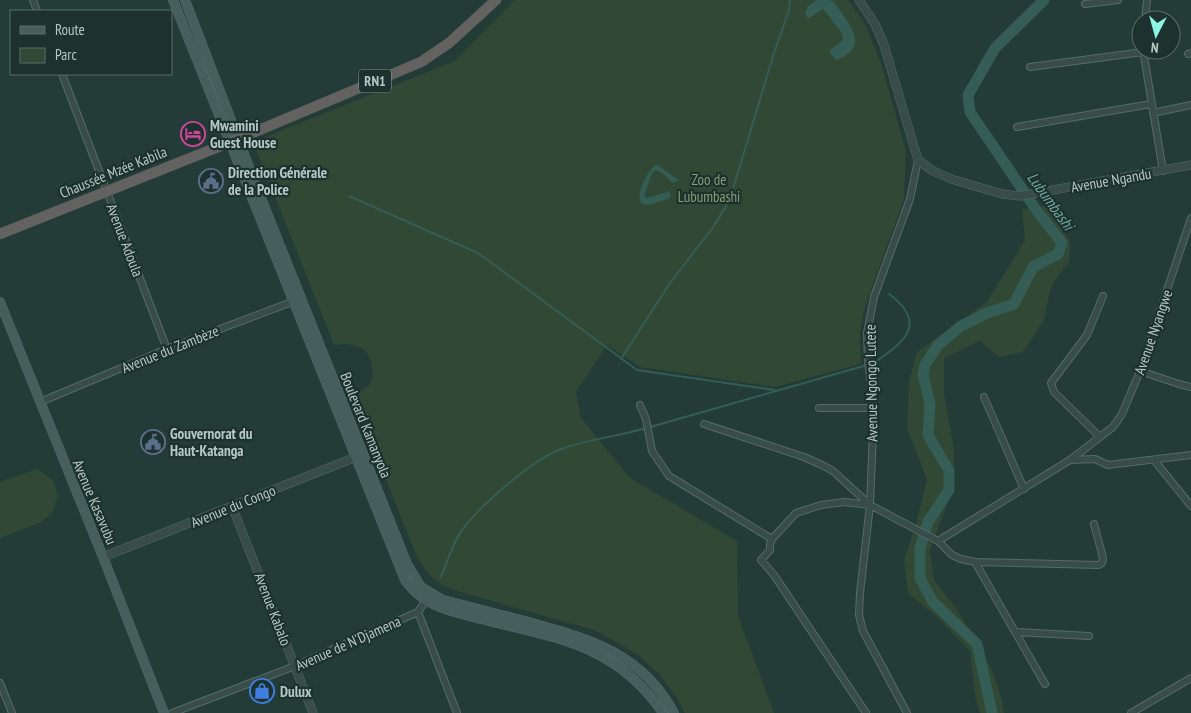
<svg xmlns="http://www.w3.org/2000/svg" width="1191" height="713" viewBox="0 0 1191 713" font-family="'PT Sans Narrow',sans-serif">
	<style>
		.green { fill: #314835 }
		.water { fill: #345d55 }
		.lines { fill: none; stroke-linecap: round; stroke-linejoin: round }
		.stream { stroke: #345d55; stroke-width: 2 }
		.river { stroke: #345d55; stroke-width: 11 }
		.minor-casing { stroke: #566b67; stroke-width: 8 }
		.tertiary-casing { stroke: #566b67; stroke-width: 9 }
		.secondary-casing { stroke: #566b67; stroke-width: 10 }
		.trunk-casing { stroke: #435754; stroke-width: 11 }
		.minor { stroke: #384d49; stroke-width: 6 }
		.tertiary { stroke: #384d49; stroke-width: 8 }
		.secondary { stroke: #465f5c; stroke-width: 9 }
		.trunk { stroke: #646161; stroke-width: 10 }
		.labels { text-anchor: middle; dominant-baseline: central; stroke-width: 4.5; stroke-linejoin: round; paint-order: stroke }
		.shield { fill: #1d312e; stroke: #879b98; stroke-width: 1 }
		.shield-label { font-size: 14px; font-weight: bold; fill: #b4c8c5 }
		.poi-label { font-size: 15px; font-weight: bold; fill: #b4c8c5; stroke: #1d312e; text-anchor: start }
		.street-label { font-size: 15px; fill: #b4c8c5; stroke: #1d312e }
		.park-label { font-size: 15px; fill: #8a9d72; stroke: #1d312e }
		.water-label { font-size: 16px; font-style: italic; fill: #6ea69b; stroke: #1d312e }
	</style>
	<rect width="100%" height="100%" fill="#243c38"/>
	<path class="green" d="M 515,0 L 848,0 L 864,22 L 881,63 L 906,151 L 904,199 L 864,310 L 860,332 L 861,364 L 775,387 L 640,367 L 607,345 L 576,392 L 581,418 L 630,478 L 737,541 L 738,616 L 774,713 L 685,713 L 679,701 L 661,676 L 641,657 L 597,631 L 454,590 C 432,581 429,575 416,555 L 353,396 C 357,393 363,390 367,387 C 377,377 373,354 361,348 C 352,343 344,344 334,345 L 253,142 L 455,61 Z
		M 1048,206 L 1070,241 L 1069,262 L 1051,286 L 1044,320 L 1023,352 L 999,357 L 980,341 L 944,358 L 944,393 L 954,450 L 954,485 L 930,550 L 934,580 L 958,611 L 993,672 L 1002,701 L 1004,713 L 980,713 L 975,695 L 970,651 L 936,616 L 908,593 L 904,560 L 915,528 L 927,480 L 907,428 L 909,382 L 917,352 L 987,302 L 1025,240 L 1022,209 Z
		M 37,469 L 53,480 L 58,496 L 52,513 L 41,522 L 0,538 L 0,482 Z"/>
	<path class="water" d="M 817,0 L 829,0 L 834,2 C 842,14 865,39 850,52 C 847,55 841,58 836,60 L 829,51 L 843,40 L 842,33 L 823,9 L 808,19 L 805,13 L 808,6 Z
		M 656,165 L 660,167 L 679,180 L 673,183 L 662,173 L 656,170 L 652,173 L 644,195 L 647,198 L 670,191 L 670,198 C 663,200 653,205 646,205 C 630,204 648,168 656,165 Z"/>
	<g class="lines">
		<path class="stream" d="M 349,196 L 478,253 L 637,370 L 775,390
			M 621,359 L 670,283 L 714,226 L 730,199 L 774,53 L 789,10 L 790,0
			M 650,427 L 874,363 C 904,342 929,324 889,294
			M 441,577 C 446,564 451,550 457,538 C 472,511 535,457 564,448 C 591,439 619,436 646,428"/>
		<path class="river" d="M 992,713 L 977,644 L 933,602 L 920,578 L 920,548 L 928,522 L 949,490 L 949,471 L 928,435 L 930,404 L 923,374 L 925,365 L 938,345 L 961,326 L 987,313 L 1014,304 L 1033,267 L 1058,254 L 1062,243 L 1037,211 L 970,112 L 968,95 L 995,48 L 1044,0"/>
		<defs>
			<path id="minor" d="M 33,0 L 37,11
				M 1085,4 L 1118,0
				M 1145,20 L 1147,0
				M 1143,50 L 1163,171
				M 1188,54 L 1191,53
				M 1030,67 L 1143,52
				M 62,74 L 167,349
				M 1153,113 L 1191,105
				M 1017,127 L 1151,104
				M 1140,371 L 1179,384 L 1191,387
				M 984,397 L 1024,489
				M 40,402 L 167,349 L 297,300
				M 640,405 L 646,419 L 652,451 L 669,476 L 772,539
				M 819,408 L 874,408
				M 704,424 L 804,457 L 822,465 L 833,471 L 869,504
				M 1100,437 L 1054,392 L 1051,383 L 1087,335 L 1103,296
				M 1070,460 L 1095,459 L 1108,465 L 1191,455
				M 1154,460 L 1191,506
				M 938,541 L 1070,460 L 1113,427 L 1122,414 L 1140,371 L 1191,218
				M 975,562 L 1045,684
				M 418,612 L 457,713
				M 1015,632 L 1089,636
				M 0,683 L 12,713
				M 172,713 L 295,666 L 418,612 L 428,597
				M 866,713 L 774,575 L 761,560 L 770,550 L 770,544 L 772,539 L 796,513 L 821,505 L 844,502 L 870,505 L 938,541 L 952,555 L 961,559 L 975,562 L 1099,565 L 1102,563 L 1103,558 L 1094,524
				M 907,713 L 863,631 L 859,615 L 860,593 L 870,505 L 874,408 L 868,361 L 867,333 L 874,297 L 910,199 L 918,160
				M 1131,713 L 1191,678"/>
			<path id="tertiary" d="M 859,0 L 875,24 L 884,45 L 918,160 L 933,171 L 951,179 L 1002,194 L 1020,196 L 1191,165
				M 232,506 L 313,713
				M 103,557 L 361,455"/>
			<path id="secondary" d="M 173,0 L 405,580 C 424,607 451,611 481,619 C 556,638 616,644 663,713
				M 185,0 L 255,183 L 407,564 L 421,587 L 443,600 C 472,607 500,615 529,622 C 589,639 642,653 674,713
				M 0,302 L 103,557 L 164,713"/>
			<path id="trunk" d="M 0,234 L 238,139 L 421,62 L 449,43 L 496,0"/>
		</defs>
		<use href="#minor" class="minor-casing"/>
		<use href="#tertiary" class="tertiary-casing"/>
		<use href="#secondary" class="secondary-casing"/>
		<use href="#trunk" class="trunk-casing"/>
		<use href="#minor" class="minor"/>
		<use href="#tertiary" class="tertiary"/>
		<use href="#secondary" class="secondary"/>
		<use href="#trunk" class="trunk"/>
	</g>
	<defs>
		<symbol id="hotel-ring" viewBox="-11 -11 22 22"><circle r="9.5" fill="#1d312e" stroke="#d1479c" stroke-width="1.5"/><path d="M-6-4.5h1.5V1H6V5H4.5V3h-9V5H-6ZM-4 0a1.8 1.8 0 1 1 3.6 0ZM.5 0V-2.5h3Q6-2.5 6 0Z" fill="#d1479c"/></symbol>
		<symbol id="civic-ring" viewBox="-11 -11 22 22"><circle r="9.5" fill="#1d312e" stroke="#5c6f8a" stroke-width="1.5"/><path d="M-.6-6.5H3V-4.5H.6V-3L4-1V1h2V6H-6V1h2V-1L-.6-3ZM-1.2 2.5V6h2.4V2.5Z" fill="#5c6f8a"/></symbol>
		<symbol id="shop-ring" viewBox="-11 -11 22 22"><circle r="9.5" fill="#1d312e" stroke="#3f7fe0" stroke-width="1.5"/><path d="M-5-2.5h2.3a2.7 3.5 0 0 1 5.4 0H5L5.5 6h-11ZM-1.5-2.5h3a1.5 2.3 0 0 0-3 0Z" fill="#3f7fe0"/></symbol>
	</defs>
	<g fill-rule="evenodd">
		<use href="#hotel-ring" x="179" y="120" width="28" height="28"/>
		<use href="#civic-ring" x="197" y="167" width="28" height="28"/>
		<use href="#civic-ring" x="139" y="428" width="28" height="28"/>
		<use href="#shop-ring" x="248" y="677" width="28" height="28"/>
	</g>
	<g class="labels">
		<rect class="shield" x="359" y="69.5" width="32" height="23" rx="4"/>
		<g class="shield-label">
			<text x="375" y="81">RN1</text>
		</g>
		<g class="poi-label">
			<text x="210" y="125">Mwamini<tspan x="210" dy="17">Guest House</tspan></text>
			<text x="228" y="172">Direction Générale<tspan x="228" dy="17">de la Police</tspan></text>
			<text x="170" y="433">Gouvernorat du<tspan x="170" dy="17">Haut-Katanga</tspan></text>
			<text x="280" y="691">Dulux</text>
		</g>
		<g class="street-label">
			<text transform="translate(113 172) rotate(-22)">Chaussée Mzée Kabila</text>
			<text transform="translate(1111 180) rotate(-10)">Avenue Ngandu</text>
			<text transform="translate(125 240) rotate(69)">Avenue Adoula</text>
			<text transform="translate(1153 332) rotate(-71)">Avenue Nyangwe</text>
			<text transform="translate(170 349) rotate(-22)">Avenue du Zambèze</text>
			<text transform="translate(871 383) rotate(-91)">Avenue Ngongo Lutete</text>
			<text transform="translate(366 425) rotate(68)">Boulevard Kamanyola</text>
			<text transform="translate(95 502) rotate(67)">Avenue Kasavubu</text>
			<text transform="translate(233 506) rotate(-22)">Avenue du Congo</text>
			<text transform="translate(273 609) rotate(69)">Avenue Kabalo</text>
			<text transform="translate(348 643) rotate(-24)">Avenue de N'Djamena</text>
		</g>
		<g class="park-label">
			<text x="709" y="179">Zoo de<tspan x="709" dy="17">Lubumbashi</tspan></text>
		</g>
		<g class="water-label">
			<text transform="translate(1051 201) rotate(54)">Lubumbashi</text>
		</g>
	</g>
	<rect x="10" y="10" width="162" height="65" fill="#1d312e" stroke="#596d6a"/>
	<rect x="20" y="26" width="25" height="8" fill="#465f5c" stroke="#596d6a"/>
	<text x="55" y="35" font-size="15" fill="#b4c8c5">Route</text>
	<rect x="20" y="48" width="25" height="15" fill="#314835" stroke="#596d6a"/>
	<text x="55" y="60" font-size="15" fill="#b4c8c5">Parc</text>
	<g transform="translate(1156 35) rotate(186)"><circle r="24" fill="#1d312e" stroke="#596d6a"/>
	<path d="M0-4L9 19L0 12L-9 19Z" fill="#8cf5e4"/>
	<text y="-8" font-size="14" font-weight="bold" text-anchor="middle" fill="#b4c8c5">N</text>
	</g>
</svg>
